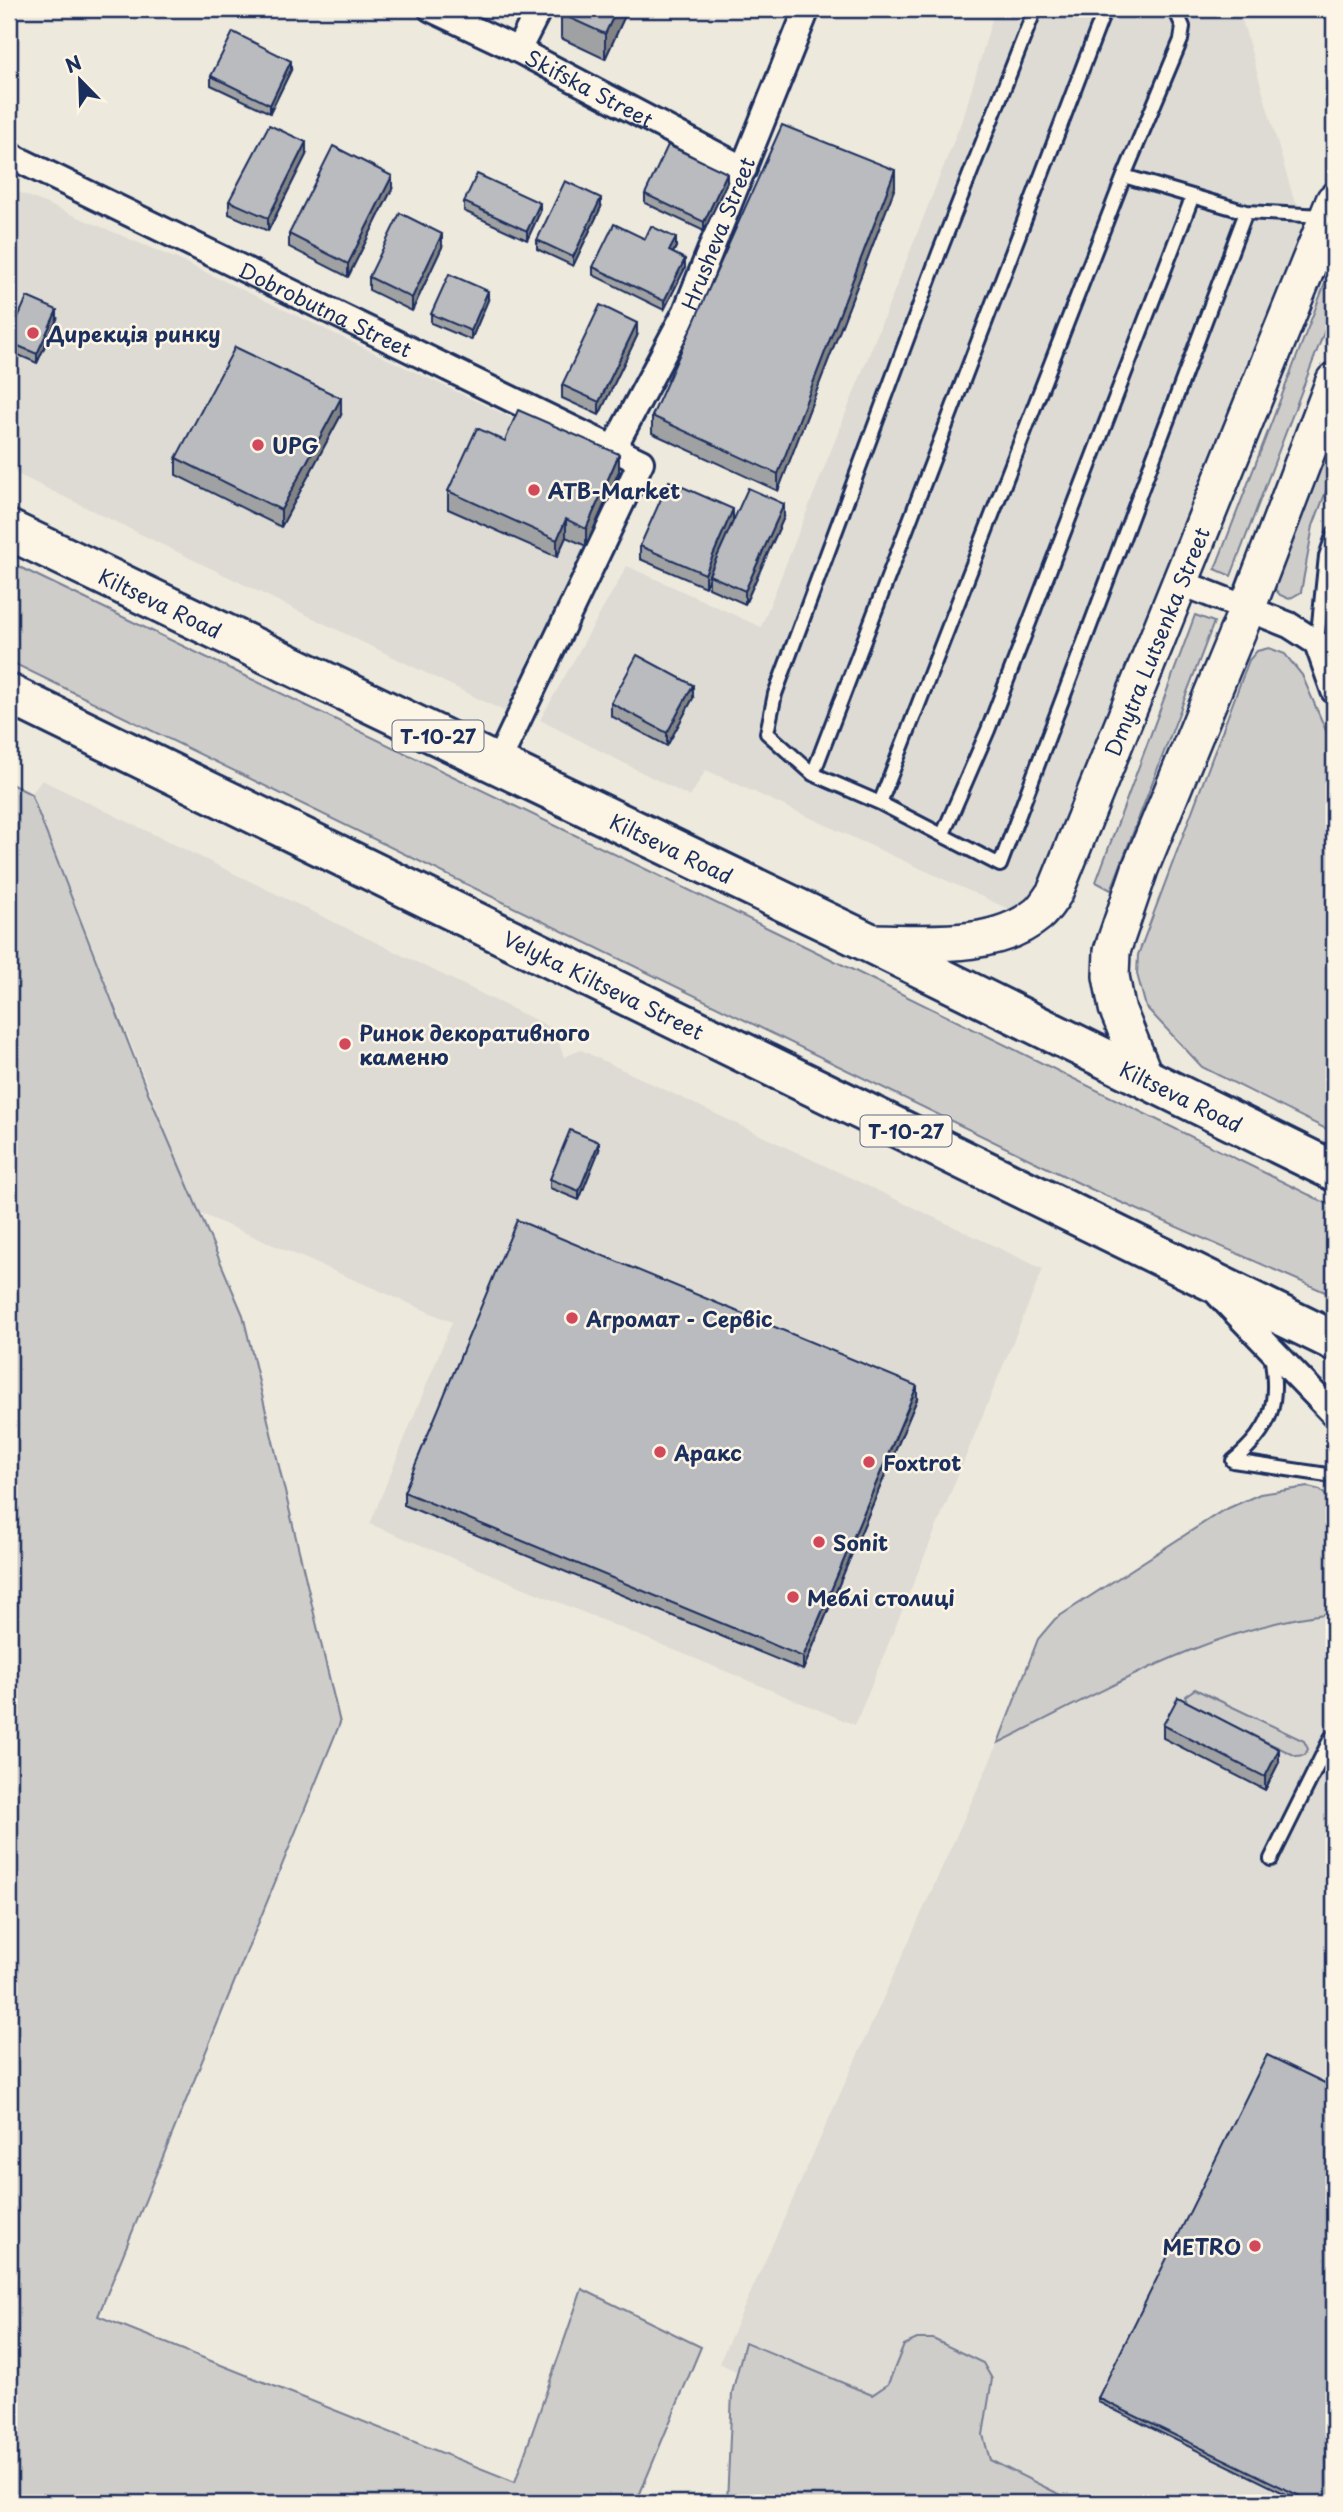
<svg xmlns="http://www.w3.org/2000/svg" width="1343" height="2512" viewBox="0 0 1343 2512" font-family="'Playpen Sans',sans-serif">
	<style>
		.built { fill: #dedbd4 }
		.green { fill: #cfcdca; stroke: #757e94; stroke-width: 2 }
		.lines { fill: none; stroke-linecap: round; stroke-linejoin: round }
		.service-casing { stroke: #1b2f5e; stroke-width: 18 }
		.minor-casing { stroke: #1b2f5e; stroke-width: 30 }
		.secondary-casing { stroke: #1b2f5e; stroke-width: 40 }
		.trunk-casing { stroke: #1b2f5e; stroke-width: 44 }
		.service { stroke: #fcf5e5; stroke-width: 12 }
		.minor { stroke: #fcf5e5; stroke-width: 24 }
		.secondary { stroke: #fcf5e5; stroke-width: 35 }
		.trunk { stroke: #fcf5e5; stroke-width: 38 }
		.wall { fill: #a0a1a3; stroke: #1b2f5e; stroke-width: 2 }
		.shaded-wall { fill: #828385; stroke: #1b2f5e; stroke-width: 2 }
		.building { fill: #babbbe; stroke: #1b2f5e; stroke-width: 2 }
		.poi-dot { fill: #d1495b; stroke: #fcf5e5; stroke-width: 2.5 }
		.labels { text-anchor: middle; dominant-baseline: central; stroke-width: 5; stroke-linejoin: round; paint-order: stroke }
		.shield { fill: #fcf5e5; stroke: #5e6a86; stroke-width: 2 }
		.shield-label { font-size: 19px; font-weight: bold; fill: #1b2f5e }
		.street-label { font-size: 21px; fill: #1b2f5e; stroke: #fcf5e5 }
		.poi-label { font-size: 21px; font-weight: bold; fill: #1b2f5e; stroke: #fcf5e5; text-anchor: start }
	</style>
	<rect width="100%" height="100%" fill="#eee9dd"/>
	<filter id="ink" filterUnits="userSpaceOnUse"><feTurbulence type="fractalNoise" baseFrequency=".0143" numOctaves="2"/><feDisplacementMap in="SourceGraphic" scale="14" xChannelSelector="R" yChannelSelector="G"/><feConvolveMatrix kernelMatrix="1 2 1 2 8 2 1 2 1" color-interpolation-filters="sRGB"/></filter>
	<g filter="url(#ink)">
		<path class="built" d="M 995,9 L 1239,9 L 1293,197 L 1308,219 L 1039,898 L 1015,912 L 706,770 L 690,797 L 540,720 L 627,566 L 761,627 L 964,115 Z
			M 9,188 L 184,262 L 627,473 L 510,714 L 9,470 Z
			M 42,780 L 554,1029 L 564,1057 L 581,1050 L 1043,1269 L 855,1725 L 370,1524 L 452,1322 L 199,1213 L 31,794 Z
			M 1334,1613 L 1334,2503 L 1014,2503 L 719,2363 L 998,1743 L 1195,1646 L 1275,1622 Z"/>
		<path class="green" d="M 1334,260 L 1334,306 L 1231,576 L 1215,569 Z
			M 1334,427 L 1334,470 L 1313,526 L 1301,592 L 1289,599 L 1280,595 L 1273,587 Z
			M 9,562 L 780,934 L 1334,1207 L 1334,1296 L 1093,1190 L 9,661 Z
			M 1195,615 L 1214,622 L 1111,890 L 1096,882 Z
			M 1269,648 L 1285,654 L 1302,675 L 1334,749 L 1334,1133 L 1202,1067 L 1146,1007 L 1137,974 L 1138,955 L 1249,660 L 1257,651 Z
			M 9,783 L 31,794 L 144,1083 L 243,1315 L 340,1723 L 98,2316 L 515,2482 L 582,2289 L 701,2347 L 636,2503 L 9,2503 Z
			M 1308,1487 L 1320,1490 L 1334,1503 L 1334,1613 C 1213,1625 1106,1690 998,1743 L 1038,1639 L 1055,1619 L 1222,1511 L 1260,1494 Z
			M 1195,1689 L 1304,1741 L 1308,1749 L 1305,1755 L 1296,1756 L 1188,1704 L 1185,1696 Z
			M 917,2339 L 933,2339 L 983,2363 L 992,2379 L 983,2435 L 990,2460 L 1077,2503 L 727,2503 L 732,2393 L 745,2342 L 872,2395 L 888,2384 L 904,2345 Z"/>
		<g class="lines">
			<defs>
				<path id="service" d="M 1035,9 L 939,253 L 775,694 L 767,733 L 813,774 L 880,803 L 1000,865 L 1246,212
					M 1124,176 L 1246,212 L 1324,216
					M 1317,643 L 1326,556 L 1334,533
					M 813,774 L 1105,9
					M 880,803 L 1124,176 L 1181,40 L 1183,27 L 1175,9
					M 943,834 L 988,730 L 1192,198
					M 1271,1355 C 1280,1405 1271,1429 1233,1461 L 1334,1476
					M 1271,1859 L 1331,1738 L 1334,1739"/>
				<g id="minor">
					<path id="s1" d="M 431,9 L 518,50 L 744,169"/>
					<path d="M 518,50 L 539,9"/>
					<path id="s2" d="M 9,155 L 641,462 L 497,764"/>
					<path id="s3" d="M 613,449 L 686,311 L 807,9"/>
					<path d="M 1182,583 L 1289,625 L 1317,643 L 1334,691"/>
					<path d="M 1219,1295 L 1334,1414"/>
				</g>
				<g id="secondary">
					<path id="s4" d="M 868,942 C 921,942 994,951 1038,914 C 1045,908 1050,899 1055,892 L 1334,201"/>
					<path d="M 1145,1077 L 1117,1008 L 1111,976 L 1112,951 L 1140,869 L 1247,609 L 1334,381"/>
				</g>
				<g id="trunk">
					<path id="s5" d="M 9,530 L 868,942 L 1334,1171"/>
					<path id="s6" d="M 9,694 L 1334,1341"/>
				</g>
			</defs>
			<use href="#service" class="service-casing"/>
			<use href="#minor" class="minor-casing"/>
			<use href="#secondary" class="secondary-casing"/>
			<use href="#trunk" class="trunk-casing"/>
			<use href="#service" class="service"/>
			<use href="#minor" class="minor"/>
			<use href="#secondary" class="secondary"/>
			<use href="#trunk" class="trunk"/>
		</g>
		<path class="wall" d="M 503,9 L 524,9 L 520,17 Z
			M 563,9 L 628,9 L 605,59 L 561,38 L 561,14 Z
			M 291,70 L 270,113 L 211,85 L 211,76 Z
			M 306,155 L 268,231 L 229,214 L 229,201 Z
			M 727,182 L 704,231 L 645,203 L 645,194 Z
			M 895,187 L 778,491 L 652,433 L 652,416 Z
			M 392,189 L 348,277 L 289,247 L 289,234 Z
			M 464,202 L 540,212 L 527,240 L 464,211 Z
			M 601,207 L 573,266 L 537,249 L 537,240 Z
			M 645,239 L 676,247 L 673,253 L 685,268 L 664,310 L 593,275 L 593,267 Z
			M 442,247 L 412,311 L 369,290 L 369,277 Z
			M 488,300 L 471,340 L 431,323 L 431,314 Z
			M 57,319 L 37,363 L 9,351 L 9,338 Z
			M 637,336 L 599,415 L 562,398 L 562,385 Z
			M 341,415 L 281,527 L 176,475 L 176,458 Z
			M 505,441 L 619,471 L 586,546 L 566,537 L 557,557 L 448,509 L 448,491 Z
			M 784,517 L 745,604 L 709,588 L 709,578 L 705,587 L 640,559 L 640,546 L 733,520 Z
			M 693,698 L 667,746 L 611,716 L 611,703 Z
			M 599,1150 L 579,1200 L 550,1188 L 550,1179 Z
			M 917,1399 L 803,1670 L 404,1505 L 404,1492 Z
			M 1163,1725 L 1279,1762 L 1265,1790 L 1163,1738 Z
			M 1098,2398 L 1334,2503 L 1304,2503 L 1098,2402 Z"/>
		<path class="shaded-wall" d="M 520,9 L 524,9 L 520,17 Z
			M 617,9 L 628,9 L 605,59 L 605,34 Z
			M 291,61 L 291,70 L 270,113 L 270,105 Z
			M 306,142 L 306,155 L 268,231 L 268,218 Z
			M 895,170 L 895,187 L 778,491 L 778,474 Z
			M 727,173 L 727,182 L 704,231 L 704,222 Z
			M 392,176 L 392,189 L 348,277 L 348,264 Z
			M 601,198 L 601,207 L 573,266 L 573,257 Z
			M 540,203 L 540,212 L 527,240 L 527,231 Z
			M 442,234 L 442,247 L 412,311 L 412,298 Z
			M 676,238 L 676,247 L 669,260 L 669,251 Z
			M 685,259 L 685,268 L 664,310 L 664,301 Z
			M 488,291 L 488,300 L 471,340 L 471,331 Z
			M 57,310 L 57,319 L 37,363 L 37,354 Z
			M 637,323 L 637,336 L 599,415 L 599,402 Z
			M 341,398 L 341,415 L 281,527 L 281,510 Z
			M 619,454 L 619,471 L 586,546 L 586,529 Z
			M 784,504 L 784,517 L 745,604 L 745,591 Z
			M 733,509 L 733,522 L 709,575 L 709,578 L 705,587 L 705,574 Z
			M 566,519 L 566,537 L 557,557 L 557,540 Z
			M 693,685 L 693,698 L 667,746 L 667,733 Z
			M 599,1142 L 599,1150 L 579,1200 L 579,1191 Z
			M 917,1386 L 917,1399 L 803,1670 L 803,1657 Z
			M 1279,1749 L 1279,1762 L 1265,1790 L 1265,1777 Z"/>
		<path class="building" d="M 563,9 L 617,9 L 605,34 L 561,14 Z
			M 233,32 L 291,61 L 270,105 L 211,76 Z
			M 269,125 L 306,142 L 268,218 L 229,201 Z
			M 782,125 L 895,170 L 778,474 L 652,416 Z
			M 668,145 L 727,173 L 704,222 L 645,194 Z
			M 333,146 L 392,176 L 348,264 L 289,234 Z
			M 477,174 L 540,203 L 527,231 L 464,202 Z
			M 565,181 L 601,198 L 573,257 L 537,240 Z
			M 400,213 L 442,234 L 412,298 L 369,277 Z
			M 614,224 L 645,239 L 651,226 L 676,238 L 669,251 L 685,259 L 664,301 L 593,267 Z
			M 449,274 L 488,291 L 471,331 L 431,314 Z
			M 27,297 L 57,310 L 37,354 L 9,342 L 9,338 Z
			M 600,305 L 637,323 L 599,402 L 562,385 Z
			M 235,347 L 341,398 L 281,510 L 176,458 Z
			M 518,410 L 619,454 L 586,529 L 566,519 L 557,540 L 448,491 L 477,428 L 505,441 Z
			M 669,481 L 733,509 L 705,574 L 640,546 Z
			M 748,488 L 784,504 L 745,591 L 709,575 Z
			M 637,655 L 693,685 L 667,733 L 611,703 Z
			M 570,1130 L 599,1142 L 579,1191 L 550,1179 Z
			M 517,1220 L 917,1386 L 803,1657 L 404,1492 Z
			M 1178,1697 L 1279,1749 L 1265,1777 L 1163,1725 Z
			M 1267,2055 L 1329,2085 L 1332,2077 L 1334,2078 L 1334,2503 L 1314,2503 L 1098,2398 Z"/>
	</g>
	<g class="poi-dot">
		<circle cx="33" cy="333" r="7"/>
		<circle cx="258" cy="445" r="7"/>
		<circle cx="534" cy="490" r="7"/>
		<circle cx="345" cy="1044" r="7"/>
		<circle cx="572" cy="1318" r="7"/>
		<circle cx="660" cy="1452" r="7"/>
		<circle cx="869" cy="1462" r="7"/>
		<circle cx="819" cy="1542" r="7"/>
		<circle cx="793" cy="1597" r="7"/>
		<circle cx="1255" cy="2246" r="7"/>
	</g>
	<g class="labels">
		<g class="shield">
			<rect x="392.5" y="720.5" width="91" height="31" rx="5"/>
			<rect x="860.5" y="1115.5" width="91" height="31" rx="5"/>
		</g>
		<g class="shield-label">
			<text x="438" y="736">Т-10-27</text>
			<text x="906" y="1131">Т-10-27</text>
		</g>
		<g class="street-label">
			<text stroke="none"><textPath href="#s1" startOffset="177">Skifska Street</textPath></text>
			<text stroke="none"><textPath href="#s3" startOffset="240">Hrusheva Street</textPath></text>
			<text stroke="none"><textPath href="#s2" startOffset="352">Dobrobutna Street</textPath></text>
			<text stroke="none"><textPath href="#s5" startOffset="168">Kiltseva Road</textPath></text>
			<text stroke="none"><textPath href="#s4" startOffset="474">Dmytra Lutsenka Street</textPath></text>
			<text stroke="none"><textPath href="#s5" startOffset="735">Kiltseva Road</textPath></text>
			<text stroke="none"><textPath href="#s6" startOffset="662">Velyka Kiltseva Street</textPath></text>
			<text stroke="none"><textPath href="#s5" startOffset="1302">Kiltseva Road</textPath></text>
		</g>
		<g class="poi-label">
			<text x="47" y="333">Дирекція ринку</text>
			<text x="272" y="445">UPG</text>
			<text x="548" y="490">ATB-Market</text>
			<text x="359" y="1032">Ринок декоративного<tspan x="359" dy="24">каменю</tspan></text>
			<text x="586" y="1318">Агромат - Сервіс</text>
			<text x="674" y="1452">Аракс</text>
			<text x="883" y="1462">Foxtrot</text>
			<text x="833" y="1542">Sonit</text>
			<text x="807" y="1597">Меблі столиці</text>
			<text x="1241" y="2246" text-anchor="end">METRO</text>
		</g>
	</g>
	<rect width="1343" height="2512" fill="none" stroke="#fcf5e5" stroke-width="35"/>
	<rect x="18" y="18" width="1308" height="2477" fill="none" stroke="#1b2f5e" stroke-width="2.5" filter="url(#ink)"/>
	<g transform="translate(80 80) rotate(337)" stroke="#fcf5e5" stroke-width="5" paint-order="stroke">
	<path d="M0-5L12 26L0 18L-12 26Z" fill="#1b2f5e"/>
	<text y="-10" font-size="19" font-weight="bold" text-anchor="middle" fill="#1b2f5e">N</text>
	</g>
</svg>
